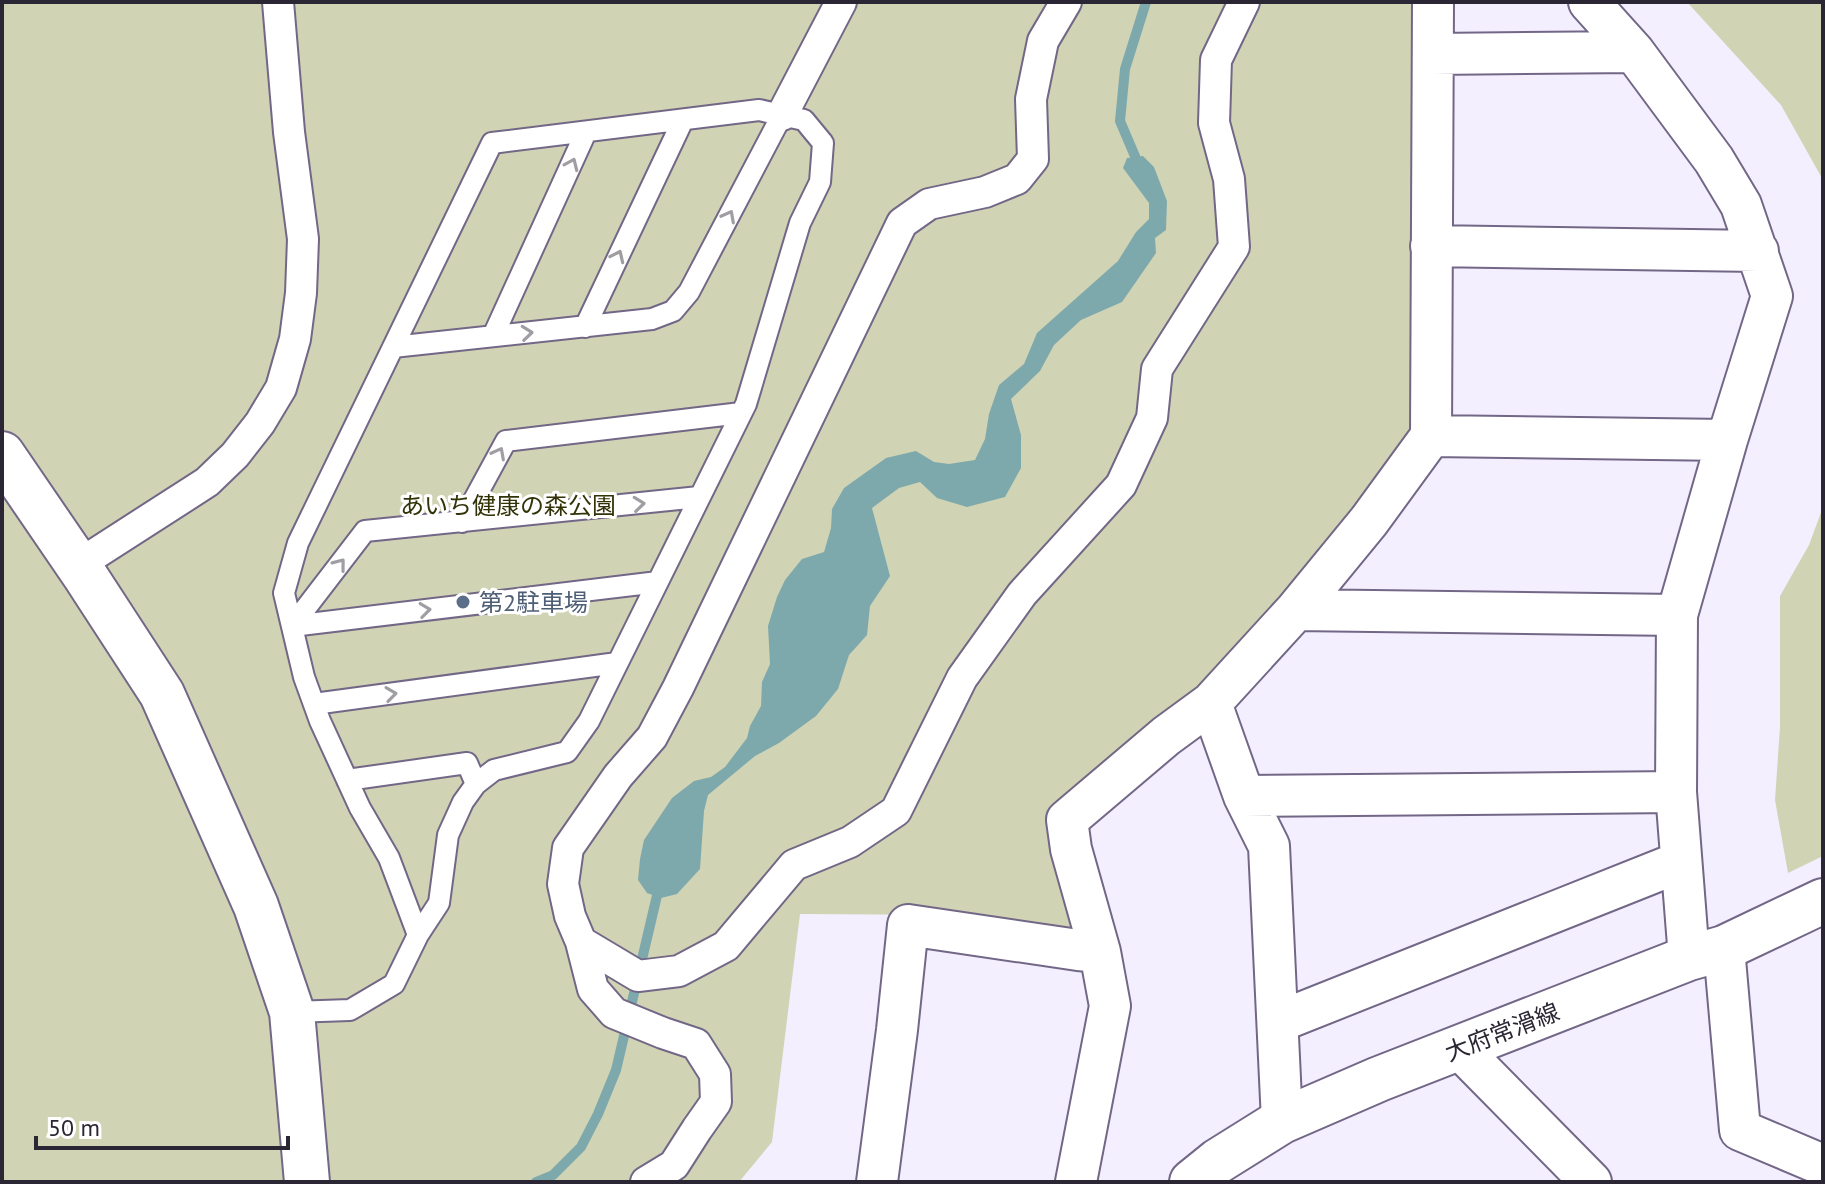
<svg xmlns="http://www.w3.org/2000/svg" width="1825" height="1184" viewBox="0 0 1825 1184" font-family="'PT Sans','Noto Sans JP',sans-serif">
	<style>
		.green { fill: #d1d3b5 }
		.water { fill: #7ea9ac }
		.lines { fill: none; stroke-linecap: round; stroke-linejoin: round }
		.stream { stroke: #7ea9ac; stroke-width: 10 }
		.service-casing { stroke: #726786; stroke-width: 24 }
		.pedestrian-casing { stroke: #726786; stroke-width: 34 }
		.minor-casing { stroke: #726786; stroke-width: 44 }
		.tertiary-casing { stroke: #726786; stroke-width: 48 }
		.secondary-casing { stroke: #726786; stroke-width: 48 }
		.service { stroke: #fff; stroke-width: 20 }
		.pedestrian { stroke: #fff; stroke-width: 30 }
		.minor { stroke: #fff; stroke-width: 40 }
		.tertiary { stroke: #fff; stroke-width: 44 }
		.secondary { stroke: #fff; stroke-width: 44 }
		.oneway { stroke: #a09da3 }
		.service-dot { fill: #5c6f8a; stroke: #fff; stroke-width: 3 }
		.labels { text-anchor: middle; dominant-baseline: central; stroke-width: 6; stroke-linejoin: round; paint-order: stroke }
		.park-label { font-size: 24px; fill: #323307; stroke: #fff }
		.service-label { font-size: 24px; fill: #4e5e75; stroke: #fff; text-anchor: start }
		.street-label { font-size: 24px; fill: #2b2633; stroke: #fff }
	</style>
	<rect width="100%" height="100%" fill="#f4effe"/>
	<path class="green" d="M 2,2 L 1416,2 L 1431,436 L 1369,521 L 1067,820 L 1100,952 L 971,915 L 800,914 L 772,1142 L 739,1182 L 2,1182 Z
		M 1687,2 L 1823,2 L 1823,180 L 1781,105 Z
		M 1823,507 L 1823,856 L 1788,873 L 1775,800 L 1780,727 L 1780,596 L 1809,545 Z"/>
	<path class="water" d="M 1143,156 L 1154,167 L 1167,201 L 1166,230 L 1155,238 L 1156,253 L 1122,302 L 1081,320 L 1054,345 L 1040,371 L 1011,399 L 1021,435 L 1021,468 L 1005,497 L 967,507 L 937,498 L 920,482 L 899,488 L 872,508 L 890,576 L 870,606 L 867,635 L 849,655 L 838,689 L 816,716 L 779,743 L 755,756 L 708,795 L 704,811 L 700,869 L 677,894 L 661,898 L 647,893 L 638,880 L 640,859 L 644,840 L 672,798 L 694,781 L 711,777 L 725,767 L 747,738 L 750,726 L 761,706 L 762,682 L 770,664 L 768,626 L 777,597 L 785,580 L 802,559 L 824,552 L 831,528 L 832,509 L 844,488 L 886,458 L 916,451 L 934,462 L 949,464 L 975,460 L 985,439 L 989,414 L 999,385 L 1024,364 L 1037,333 L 1118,261 L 1136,232 L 1149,219 L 1149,203 L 1123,168 L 1127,158 Z"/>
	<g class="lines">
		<path class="stream" d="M 1140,168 L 1120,121 L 1125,69 L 1146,2
			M 536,1182 L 553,1175 L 581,1147 L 598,1114 L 616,1070 L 659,887"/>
		<defs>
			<path id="service" d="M 759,110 L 804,120 L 823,143 L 820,182 L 800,223 L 746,404 L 589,721 L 567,752 L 494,770 L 476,784 L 463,802 L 448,835 L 439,903 L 418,935 L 389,858 L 360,808 L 320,721 L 304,677 L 284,593 L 298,543 L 492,143 Z
				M 585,327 L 683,120
				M 493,336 L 586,132
				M 393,347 L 652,319 L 673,311 L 689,292 L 782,115
				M 462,522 L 506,441 L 741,413
				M 292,626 L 365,531 L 699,497
				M 292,626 L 658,582
				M 314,704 L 617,663
				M 347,780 L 467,763 L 476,784
				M 292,1012 L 350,1010 L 394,984 L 418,935"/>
			<path id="pedestrian" d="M 782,115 L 841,2
				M 78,565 L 207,482 L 235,455 L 260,423 L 281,388 L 295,339 L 301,293 L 303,239 L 289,132 L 278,2
				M 581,942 L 638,976 L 679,971 L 726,946 L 794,865 L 850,842 L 896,811 L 962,678 L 1022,594 L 1121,485 L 1152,418 L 1157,369 L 1234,247 L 1229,179 L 1214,123 L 1216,60 L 1244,2
				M 646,1182 L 674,1165 L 697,1129 L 716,1102 L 715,1074 L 696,1044 L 663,1033 L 614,1013 L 593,989 L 581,942 L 570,916 L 563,884 L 568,848 L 618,776 L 652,737 L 678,688 L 902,223 L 929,204 L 985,192 L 1017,179 L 1033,159 L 1031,99 L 1043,41 L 1066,2"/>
			<path id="minor" d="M 1589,2 L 1634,52 L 1714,160 L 1741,205 L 1772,296 L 1727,440 L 1677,615 L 1676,792 L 1689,958
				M 1433,54 L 1634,52
				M 1431,246 L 1758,251
				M 1431,436 L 1727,440
				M 1296,610 L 1677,615
				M 1211,703 L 1244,796 L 1269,846 L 1282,1121
				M 1244,796 L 1676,792
				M 1724,948 L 1740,1130 L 1823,1165
				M 1278,1022 L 1680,862
				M 1460,1049 L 1591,1182
				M 877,1182 L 897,1030 L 908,925 L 1078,950 L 1100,952
				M 1076,1182 L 1110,1006 L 1100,952 L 1071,849 L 1067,820 L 1166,736 L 1211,703 L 1296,610 L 1369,521 L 1431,436 L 1433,2"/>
			<path id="tertiary" d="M 2,454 L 84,574 L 162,694 L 256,906 L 292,1012 L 307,1182"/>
			<path id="secondary" d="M 1192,1182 L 1218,1161 L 1282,1121 L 1379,1079 L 1689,958 L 1724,948 L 1823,901"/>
		</defs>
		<use href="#service" class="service-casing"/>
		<use href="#pedestrian" class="pedestrian-casing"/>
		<use href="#minor" class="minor-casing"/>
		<use href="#tertiary" class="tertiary-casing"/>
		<use href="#secondary" class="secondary-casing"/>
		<use href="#service" class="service"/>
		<use href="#pedestrian" class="pedestrian"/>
		<use href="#minor" class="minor"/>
		<use href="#tertiary" class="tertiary"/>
		<use href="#secondary" class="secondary"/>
	</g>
	<defs><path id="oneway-chevron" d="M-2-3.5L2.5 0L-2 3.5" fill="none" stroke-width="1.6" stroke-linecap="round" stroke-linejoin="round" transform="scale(2)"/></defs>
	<g class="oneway">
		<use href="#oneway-chevron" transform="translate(572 164) rotate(-66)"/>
		<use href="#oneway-chevron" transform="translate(729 216) rotate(-62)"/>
		<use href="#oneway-chevron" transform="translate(618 256) rotate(-65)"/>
		<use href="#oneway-chevron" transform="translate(527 333) rotate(-6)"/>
		<use href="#oneway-chevron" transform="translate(499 453) rotate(-62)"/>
		<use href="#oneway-chevron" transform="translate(639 504) rotate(-6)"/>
		<use href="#oneway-chevron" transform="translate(340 564) rotate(-52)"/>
		<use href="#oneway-chevron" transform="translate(425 610) rotate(-7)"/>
		<use href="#oneway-chevron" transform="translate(391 694) rotate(-8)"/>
	</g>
	<circle class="service-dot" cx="463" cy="602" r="8"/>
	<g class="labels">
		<g class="park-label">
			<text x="508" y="505">あいち健康の森公園</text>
		</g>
		<g class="service-label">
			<text x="479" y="602">第2駐車場</text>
		</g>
		<g class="street-label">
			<text transform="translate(1502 1032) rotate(-21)">大府常滑線</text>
		</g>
	</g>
	<rect width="1825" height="1184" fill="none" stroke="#2b2633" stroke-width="8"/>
	<path d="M36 1136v12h252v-12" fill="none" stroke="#2b2633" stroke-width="4"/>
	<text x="48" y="1136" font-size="24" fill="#2b2633" stroke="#ffffff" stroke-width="6" paint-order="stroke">50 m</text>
</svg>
